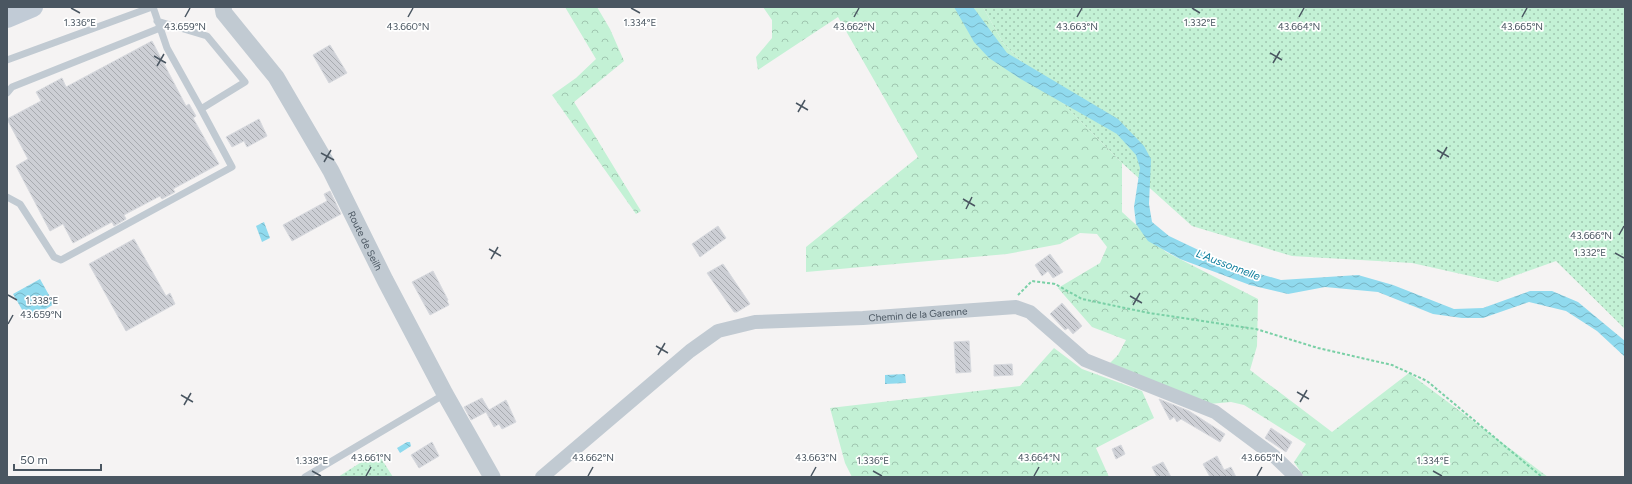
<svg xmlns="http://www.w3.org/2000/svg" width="1632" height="484" viewBox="0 0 1632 484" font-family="Figtree,sans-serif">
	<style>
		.grass { fill: url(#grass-dots) }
		.forest { fill: url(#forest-crowns) }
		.water { fill: url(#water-waves) }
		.building { fill: url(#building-back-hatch); stroke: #d7d9de }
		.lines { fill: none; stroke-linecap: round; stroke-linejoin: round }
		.path { stroke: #7ad0a6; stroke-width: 2; stroke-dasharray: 3 2; stroke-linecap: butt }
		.service { stroke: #c1cad2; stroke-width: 7 }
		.minor { stroke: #c1cad2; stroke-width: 14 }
		.tertiary { stroke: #c1cad2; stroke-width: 17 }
		.secondary { stroke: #c1cbd6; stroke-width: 20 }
		.ticks { fill: none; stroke: #4a5661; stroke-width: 1.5 }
		.labels { text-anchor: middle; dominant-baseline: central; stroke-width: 3.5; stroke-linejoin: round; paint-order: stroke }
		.street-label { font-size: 10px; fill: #4a5661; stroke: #fff }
		.water-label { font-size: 11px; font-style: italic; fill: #0c7c9b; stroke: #fff }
		.ticks-label { font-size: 10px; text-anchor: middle; fill: #4a5661; stroke: #fff; stroke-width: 3.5; stroke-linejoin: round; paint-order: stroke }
	</style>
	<defs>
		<pattern id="grass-dots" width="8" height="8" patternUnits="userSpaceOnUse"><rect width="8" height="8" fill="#c3f1d5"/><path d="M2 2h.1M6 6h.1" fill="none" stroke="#a0c6b0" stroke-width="1.8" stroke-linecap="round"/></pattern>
		<pattern id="forest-crowns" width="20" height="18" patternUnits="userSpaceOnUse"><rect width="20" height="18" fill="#c3f1d5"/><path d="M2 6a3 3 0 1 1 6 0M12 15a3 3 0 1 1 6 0" fill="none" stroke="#a0c6b0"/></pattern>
		<pattern id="water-waves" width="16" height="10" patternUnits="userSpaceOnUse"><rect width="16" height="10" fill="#90daee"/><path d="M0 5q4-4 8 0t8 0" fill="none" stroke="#78b4c4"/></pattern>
		<pattern id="building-back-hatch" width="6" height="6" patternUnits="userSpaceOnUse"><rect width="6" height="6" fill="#cdcfd5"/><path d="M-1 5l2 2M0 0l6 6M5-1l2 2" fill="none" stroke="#a8abb0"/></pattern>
	</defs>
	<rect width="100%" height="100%" fill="#f5f3f3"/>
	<path class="grass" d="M 983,7 L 1625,7 L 1625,329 L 1556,261 L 1497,282 L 1412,263 L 1292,256 L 1192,226 L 1122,163 L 1003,43 Z
		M 377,452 L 393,477 L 338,477 Z"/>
	<path class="forest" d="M 565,7 L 597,7 L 610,29 L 624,61 L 574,102 C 597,138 618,175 641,211 L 636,214 L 552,95 L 576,78 L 596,59 Z
		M 763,7 L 983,7 L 1003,43 L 1122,163 L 1122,212 L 1166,252 L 1258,299 L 1257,346 L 1250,370 L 1332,432 L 1409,373 L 1548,477 L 1304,477 L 1294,462 L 1306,444 L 1244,405 L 1231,402 L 1209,404 L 1110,363 L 1118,355 L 1126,340 L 1092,327 L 1058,288 L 1100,263 L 1107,247 L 1097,234 L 1080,233 L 1060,244 L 1007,254 L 806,272 L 806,247 L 918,157 L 838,17 L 758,70 L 756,57 L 772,38 L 772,20 Z
		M 1054,348 L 1082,369 L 1142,391 L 1154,418 L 1096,448 L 1109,477 L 852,477 L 845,463 L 830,408 L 1020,386 Z"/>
	<path class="water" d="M 954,7 L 973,7 L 1007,53 L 1118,119 L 1144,146 L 1151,159 L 1149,204 L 1152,222 L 1169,236 L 1232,266 L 1281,280 L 1358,275 L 1393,285 L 1454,309 L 1483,308 L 1530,291 L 1552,291 L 1578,302 L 1625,341 L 1625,357 L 1597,331 L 1566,311 L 1529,302 L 1483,318 L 1462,318 L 1433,314 L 1378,292 L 1325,287 L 1288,294 L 1250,285 L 1180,259 L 1148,241 L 1136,224 L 1134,207 L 1140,168 L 1136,155 L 1117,134 L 1019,78 L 989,58 L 974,42 Z
		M 264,222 L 270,238 L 262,242 L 256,226 Z
		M 40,279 L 54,304 L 28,320 L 13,294 Z
		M 905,374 L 906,383 L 885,384 L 885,375 Z
		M 407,442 L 410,442 L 411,446 L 400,453 L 397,448 Z"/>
	<path class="building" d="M 152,41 L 186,106 L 189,104 L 196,116 L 193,118 L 219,164 L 173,189 L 175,192 L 162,199 L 160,196 L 124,215 L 126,219 L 114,226 L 112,222 L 73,243 L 63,224 L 50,231 L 16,166 L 28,159 L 7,119 L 41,101 L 36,92 L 62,78 L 66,87 Z
		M 330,45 L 347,73 L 329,83 L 313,55 Z
		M 259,119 L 267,136 L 247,147 L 244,141 L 232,147 L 226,137 Z
		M 330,191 L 341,214 L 292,241 L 283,225 L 327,201 L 324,194 Z
		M 718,226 L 726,238 L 700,257 L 692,244 Z
		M 134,239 L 166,296 L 170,293 L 175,304 L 126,331 L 89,264 Z
		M 1050,254 L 1063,272 L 1053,278 L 1048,271 L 1042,276 L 1035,265 Z
		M 723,264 L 750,304 L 737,312 L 734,312 L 707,273 Z
		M 433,271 L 448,300 L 447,301 L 449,305 L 430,315 L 412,282 Z
		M 1062,303 L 1082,326 L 1073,334 L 1068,328 L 1065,330 L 1050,314 Z
		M 969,341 L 971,372 L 956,373 L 954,342 Z
		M 1012,364 L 1013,375 L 994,376 L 994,365 Z
		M 482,398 L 489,410 L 506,400 L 516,422 L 502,429 L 499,424 L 494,427 L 486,412 L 471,420 L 464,407 Z
		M 1159,399 L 1189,411 L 1225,434 L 1220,442 L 1181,419 L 1177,422 L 1174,417 L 1170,420 Z
		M 1271,428 L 1292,442 L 1286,452 L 1265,438 Z
		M 432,442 L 439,456 L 419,468 L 411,455 Z
		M 1121,445 L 1125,454 L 1116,459 L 1112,449 Z
		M 1217,456 L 1224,470 L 1231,467 L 1236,477 L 1210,477 L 1203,464 Z
		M 1163,462 L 1171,477 L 1157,477 L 1152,467 Z"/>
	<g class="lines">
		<path class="path" d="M 1018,295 L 1032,281 L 1055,284 L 1082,299 L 1149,313 L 1256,329 L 1318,348 L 1392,365 L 1427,381 L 1542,477"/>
		<path class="service" d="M 153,7 L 167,48 L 201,109 L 245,82 L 207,36 L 157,21
			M 7,60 L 152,7
			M 7,93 L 12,87 L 160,28
			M 7,197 L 20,204 L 54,257 L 61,260 L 232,167 L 201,109
			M 305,477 L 445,394"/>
		<path class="minor" id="s1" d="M 542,477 L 690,351 L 718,331 L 755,322 L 863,318 L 1016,307 L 1030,312 L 1085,360 L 1215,412 L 1274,456 L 1296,477"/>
		<path class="tertiary" id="s2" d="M 223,7 L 224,13 L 276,77 L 331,171 L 385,280 L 445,394 L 492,477"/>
		<path class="secondary" d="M 7,18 L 33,7"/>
	</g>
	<path class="ticks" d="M 71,8 L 80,13M 631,8 L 640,13M 1192,8 L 1200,13M 185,17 L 190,8M 408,17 L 413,8M 854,17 L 859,8M 1077,17 L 1082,8M 1299,17 L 1304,8M 1522,17 L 1527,8M 1270,53 L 1282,60M 154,56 L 166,63M 1273,63 L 1280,51M 157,66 L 164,54M 796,103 L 808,110M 798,112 L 805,100M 1437,150 L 1449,157M 321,153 L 334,160M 1440,159 L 1447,147M 324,162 L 331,150M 963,199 L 975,206M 966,209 L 972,197M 1619,235 L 1624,226M 489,249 L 501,256M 1615,253 L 1624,258M 491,259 L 498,247M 8,295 L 17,300M 1130,296 L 1142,303M 1133,305 L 1140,293M 8,324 L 13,315M 656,346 L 668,353M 658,355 L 665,343M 1297,392 L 1309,399M 181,395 L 193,402M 1300,402 L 1307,390M 184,405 L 191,393M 312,471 L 321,476M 873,471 L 882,476M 1433,471 L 1442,476M 366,476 L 371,467M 588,476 L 593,467M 811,476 L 816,467M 1034,476 L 1039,467M 1257,476 L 1262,467"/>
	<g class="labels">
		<g class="street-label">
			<text stroke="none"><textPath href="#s2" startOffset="275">Route de Seilh</textPath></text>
			<text stroke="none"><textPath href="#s1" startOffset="430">Chemin de la Garenne</textPath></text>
		</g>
		<g class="water-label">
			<text transform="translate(1228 265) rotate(21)">L'Aussonnelle</text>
		</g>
	</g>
	<g class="ticks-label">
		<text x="1200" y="26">1.332°E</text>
		<text x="80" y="26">1.336°E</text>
		<text x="640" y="26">1.334°E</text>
		<text x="1299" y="30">43.664°N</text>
		<text x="185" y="30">43.659°N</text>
		<text x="408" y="30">43.660°N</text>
		<text x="854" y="30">43.662°N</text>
		<text x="1077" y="30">43.663°N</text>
		<text x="1522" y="30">43.665°N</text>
		<text x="1591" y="239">43.666°N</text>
		<text x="1590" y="256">1.332°E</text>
		<text x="42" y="304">1.338°E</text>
		<text x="41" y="318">43.659°N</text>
		<text x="371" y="461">43.661°N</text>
		<text x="593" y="461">43.662°N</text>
		<text x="816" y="461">43.663°N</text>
		<text x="1039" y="461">43.664°N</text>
		<text x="1262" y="461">43.665°N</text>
		<text x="312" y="464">1.338°E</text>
		<text x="873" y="464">1.336°E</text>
		<text x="1433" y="464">1.334°E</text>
	</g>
	<rect width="1632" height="484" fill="none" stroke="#4a5661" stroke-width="16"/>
	<path d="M14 464v6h87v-6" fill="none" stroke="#4a5661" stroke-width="2"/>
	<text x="20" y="464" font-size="12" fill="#4a5661" stroke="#ffffff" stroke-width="3" paint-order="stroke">50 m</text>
</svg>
